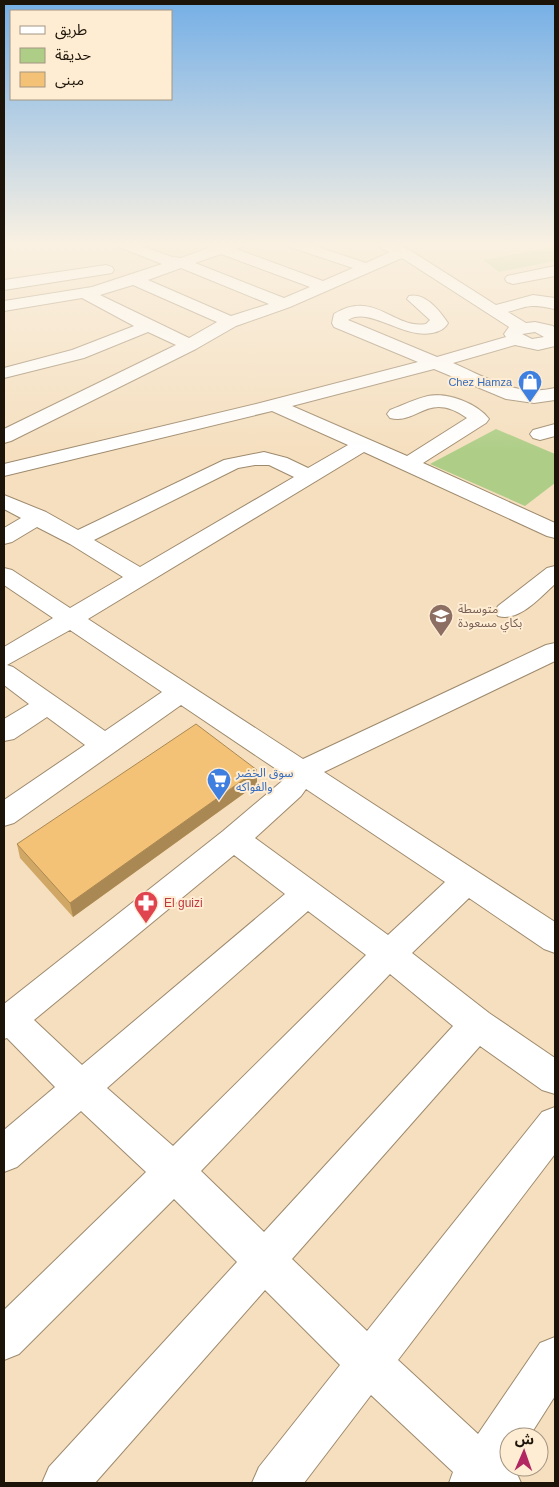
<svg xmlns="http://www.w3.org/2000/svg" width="559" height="1487" viewBox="0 0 559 1487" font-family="Arial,'Noto Sans Arabic',sans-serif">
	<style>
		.green { fill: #aece87 }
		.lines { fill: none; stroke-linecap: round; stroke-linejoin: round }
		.minor-casing { stroke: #9e8a6d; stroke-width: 2 }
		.minor { fill: #fff; fill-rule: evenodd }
		.wall { fill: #d1a766 }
		.shaded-wall { fill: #aa8853 }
		.building { fill: #f3c277; stroke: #aa8853 }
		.labels { text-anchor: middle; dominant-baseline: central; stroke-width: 4; stroke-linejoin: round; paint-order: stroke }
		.far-shop-label { font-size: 11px; fill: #366cbe; stroke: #feedd3; text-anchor: end }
		.education-label { font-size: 12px; fill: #785e54; stroke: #feedd3; text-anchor: start }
		.shop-label { font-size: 12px; fill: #366cbe; stroke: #feedd3; text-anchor: start }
		.health-label { font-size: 12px; fill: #be3a42; stroke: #feedd3; text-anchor: start }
	</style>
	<rect width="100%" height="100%" fill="#f5dfbf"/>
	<path class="green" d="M 555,247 L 555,261 L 499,272 L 483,260 Z
		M 496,429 L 555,454 L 555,483 L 525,506 L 430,464 Z"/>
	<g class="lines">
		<defs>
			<path id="minor" d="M 117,244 L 137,244 L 172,257 L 181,258 L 208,248 L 207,246 L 208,244 L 244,244 L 242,247 L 236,249 L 323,281 L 353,268 L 290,247 L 288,244 L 309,244 L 366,263 L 390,252 L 382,249 L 380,246 L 381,244 L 395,244 L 408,249 L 496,305 L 533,295 L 555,298 L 555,309 C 533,304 529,305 508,312 L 526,323 L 535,322 L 553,326 L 555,329 L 555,346 L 538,350 L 515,345 L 453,363 C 487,378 517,397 555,388 L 555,400 L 534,403 L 506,399 L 434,369 L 292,406 L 407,456 L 467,418 C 428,390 418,425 390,418 L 387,414 L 390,410 C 403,405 415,399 428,396 C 447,392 477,403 489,419 L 486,423 L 423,463 L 555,523 L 555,538 L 547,536 L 364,452 L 88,619 L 303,759 L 546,645 L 555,643 L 555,661 L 324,772 L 555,922 L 555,953 L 544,949 L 469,898 L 412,953 L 489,1013 L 555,1058 L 555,1094 L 542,1090 L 480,1046 L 292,1259 L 367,1331 L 542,1112 L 555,1107 L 555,1154 L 398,1360 L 478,1434 L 540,1343 L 555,1337 L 555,1396 L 529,1437 L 509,1437 L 509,1467 L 514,1467 L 521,1483 L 449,1483 L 453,1472 L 371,1395 L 304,1483 L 252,1483 L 259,1467 L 340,1365 L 265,1290 L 95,1483 L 42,1483 L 49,1467 L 237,1262 L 174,1199 L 19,1354 L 4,1360 L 4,1310 L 146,1172 L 81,1111 L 17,1167 L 4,1172 L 4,1130 L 55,1087 L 7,1038 L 4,1039 L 4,1004 L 223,831 L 281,782 L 285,775 L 181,705 L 14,823 L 4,826 L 4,800 L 85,745 L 47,717 L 14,739 L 4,741 L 4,719 L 29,704 L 4,685 L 4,647 L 53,618 L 4,585 L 4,568 L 12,570 L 70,608 L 123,577 L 70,544 L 37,527 L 12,542 L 4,544 L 4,528 L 21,518 L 4,509 L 4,495 L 46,512 L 78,530 L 224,460 L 264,452 L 287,458 L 308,468 L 348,445 L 272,411 L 4,476 L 4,464 L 260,403 L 418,362 L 334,327 L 332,323 L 334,314 C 375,289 394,330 426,324 L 430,320 L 407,299 L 409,296 C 425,292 440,311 448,323 C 445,329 438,332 432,333 C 403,339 369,306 348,320 L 437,357 L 506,337 L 504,334 L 509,327 L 402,258 L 290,307 L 236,326 L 196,349 L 11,441 L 4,443 L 4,429 L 176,345 L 148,332 L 84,358 L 4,378 L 4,368 L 72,350 L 134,326 L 82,298 L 4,311 L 4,301 L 92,287 L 162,264 L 119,247 ZM 221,254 L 310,287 L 284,298 L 195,263 ZM 181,268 L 269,304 L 231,316 L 148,280 ZM 133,285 L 217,322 L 189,338 L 100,295 ZM 535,332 L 544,337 L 532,339 L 522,334 ZM 255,465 L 269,465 L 294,477 L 140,567 L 94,540 L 238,468 ZM 70,630 L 162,692 L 105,731 L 13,667 L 7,665 ZM 306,789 L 445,882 L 388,935 L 255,838 L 301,796 ZM 234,855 L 285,894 L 82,1065 L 34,1020 ZM 308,911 L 366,955 L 173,1146 L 107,1088 ZM 390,974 L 453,1026 L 264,1232 L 201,1171 Z
				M 106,265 L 112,267 L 114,270 L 112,273 L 4,290 L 4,280 Z
				M 555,266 L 555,276 L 513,284 L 507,282 L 505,279 L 507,276 Z
				M 555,424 L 555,436 L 540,440 L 533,438 L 530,434 L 533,430 Z
				M 555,566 L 555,584 C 540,597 520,622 498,616 L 495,611 L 498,606 L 547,568 Z"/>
		</defs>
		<use href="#minor" class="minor-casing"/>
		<use href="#minor" class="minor"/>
	</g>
	<path class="wall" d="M 257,784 L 73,917 L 20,858 L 17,844 Z"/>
	<path class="shaded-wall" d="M 257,770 L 257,784 L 73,917 L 70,903 Z"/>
	<path class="building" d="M 196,724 L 257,770 L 70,903 L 17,844 Z"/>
	<linearGradient id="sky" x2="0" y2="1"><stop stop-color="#75afe6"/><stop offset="0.54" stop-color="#faf1e2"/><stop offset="1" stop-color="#faf1e2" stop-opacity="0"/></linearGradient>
	<rect width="559" height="452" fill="url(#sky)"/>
	<defs>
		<symbol id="shop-pin" viewBox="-11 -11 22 30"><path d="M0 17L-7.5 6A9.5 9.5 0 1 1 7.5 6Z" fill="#3f7fe0" stroke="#feedd3"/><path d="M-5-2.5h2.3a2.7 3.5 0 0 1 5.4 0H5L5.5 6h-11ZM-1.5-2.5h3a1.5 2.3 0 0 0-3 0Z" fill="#fff"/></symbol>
		<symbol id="school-pin" viewBox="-11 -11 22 30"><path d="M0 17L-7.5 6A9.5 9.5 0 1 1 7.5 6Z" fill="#8d6e63" stroke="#feedd3"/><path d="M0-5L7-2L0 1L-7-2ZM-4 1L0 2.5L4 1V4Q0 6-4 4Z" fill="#fff"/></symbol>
		<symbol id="supermarket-pin" viewBox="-11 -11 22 30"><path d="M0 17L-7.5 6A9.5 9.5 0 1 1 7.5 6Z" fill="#3f7fe0" stroke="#feedd3"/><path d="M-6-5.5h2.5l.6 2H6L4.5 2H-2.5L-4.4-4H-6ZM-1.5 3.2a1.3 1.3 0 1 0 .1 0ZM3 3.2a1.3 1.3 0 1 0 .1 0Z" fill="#fff"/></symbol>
		<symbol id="pharmacy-pin" viewBox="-11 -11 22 30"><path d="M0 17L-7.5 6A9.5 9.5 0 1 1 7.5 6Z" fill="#e0444e" stroke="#feedd3"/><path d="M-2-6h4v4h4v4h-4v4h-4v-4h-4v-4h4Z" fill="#fff"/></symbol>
	</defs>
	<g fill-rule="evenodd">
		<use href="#shop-pin" x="516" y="368" width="28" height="38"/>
		<use href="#school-pin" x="427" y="602" width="28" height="38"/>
		<use href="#supermarket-pin" x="205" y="766" width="28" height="38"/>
		<use href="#pharmacy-pin" x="132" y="889" width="28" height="38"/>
	</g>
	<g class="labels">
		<g class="far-shop-label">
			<text x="512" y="382">Chez Hamza</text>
		</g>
		<g class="education-label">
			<text x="458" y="609">متوسطة<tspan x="458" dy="14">بكاي مسعودة</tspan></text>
		</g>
		<g class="shop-label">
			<text x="236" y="773">سوق الخضر<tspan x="236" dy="14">والفواكه</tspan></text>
		</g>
		<g class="health-label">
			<text x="164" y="903">El guizi</text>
		</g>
	</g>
	<rect width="559" height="1487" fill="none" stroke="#1c1409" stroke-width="10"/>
	<rect x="10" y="10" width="162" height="90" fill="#feedd3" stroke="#a49682"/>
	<rect x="20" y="26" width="25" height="8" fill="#ffffff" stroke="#a49682"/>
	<text x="55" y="35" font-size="15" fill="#1c1409">طريق</text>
	<rect x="20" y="48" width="25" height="15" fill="#aece87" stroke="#a49682"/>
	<text x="55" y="60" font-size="15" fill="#1c1409">حديقة</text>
	<rect x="20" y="72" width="25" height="15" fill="#f3c277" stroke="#a49682"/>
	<text x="55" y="85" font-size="15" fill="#1c1409">مبنى</text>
	<g transform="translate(524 1452) rotate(2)"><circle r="24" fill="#feedd3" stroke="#a49682"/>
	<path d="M0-4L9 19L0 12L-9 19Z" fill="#b22661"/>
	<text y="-8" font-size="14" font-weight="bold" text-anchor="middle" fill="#1c1409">ش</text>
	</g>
</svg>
